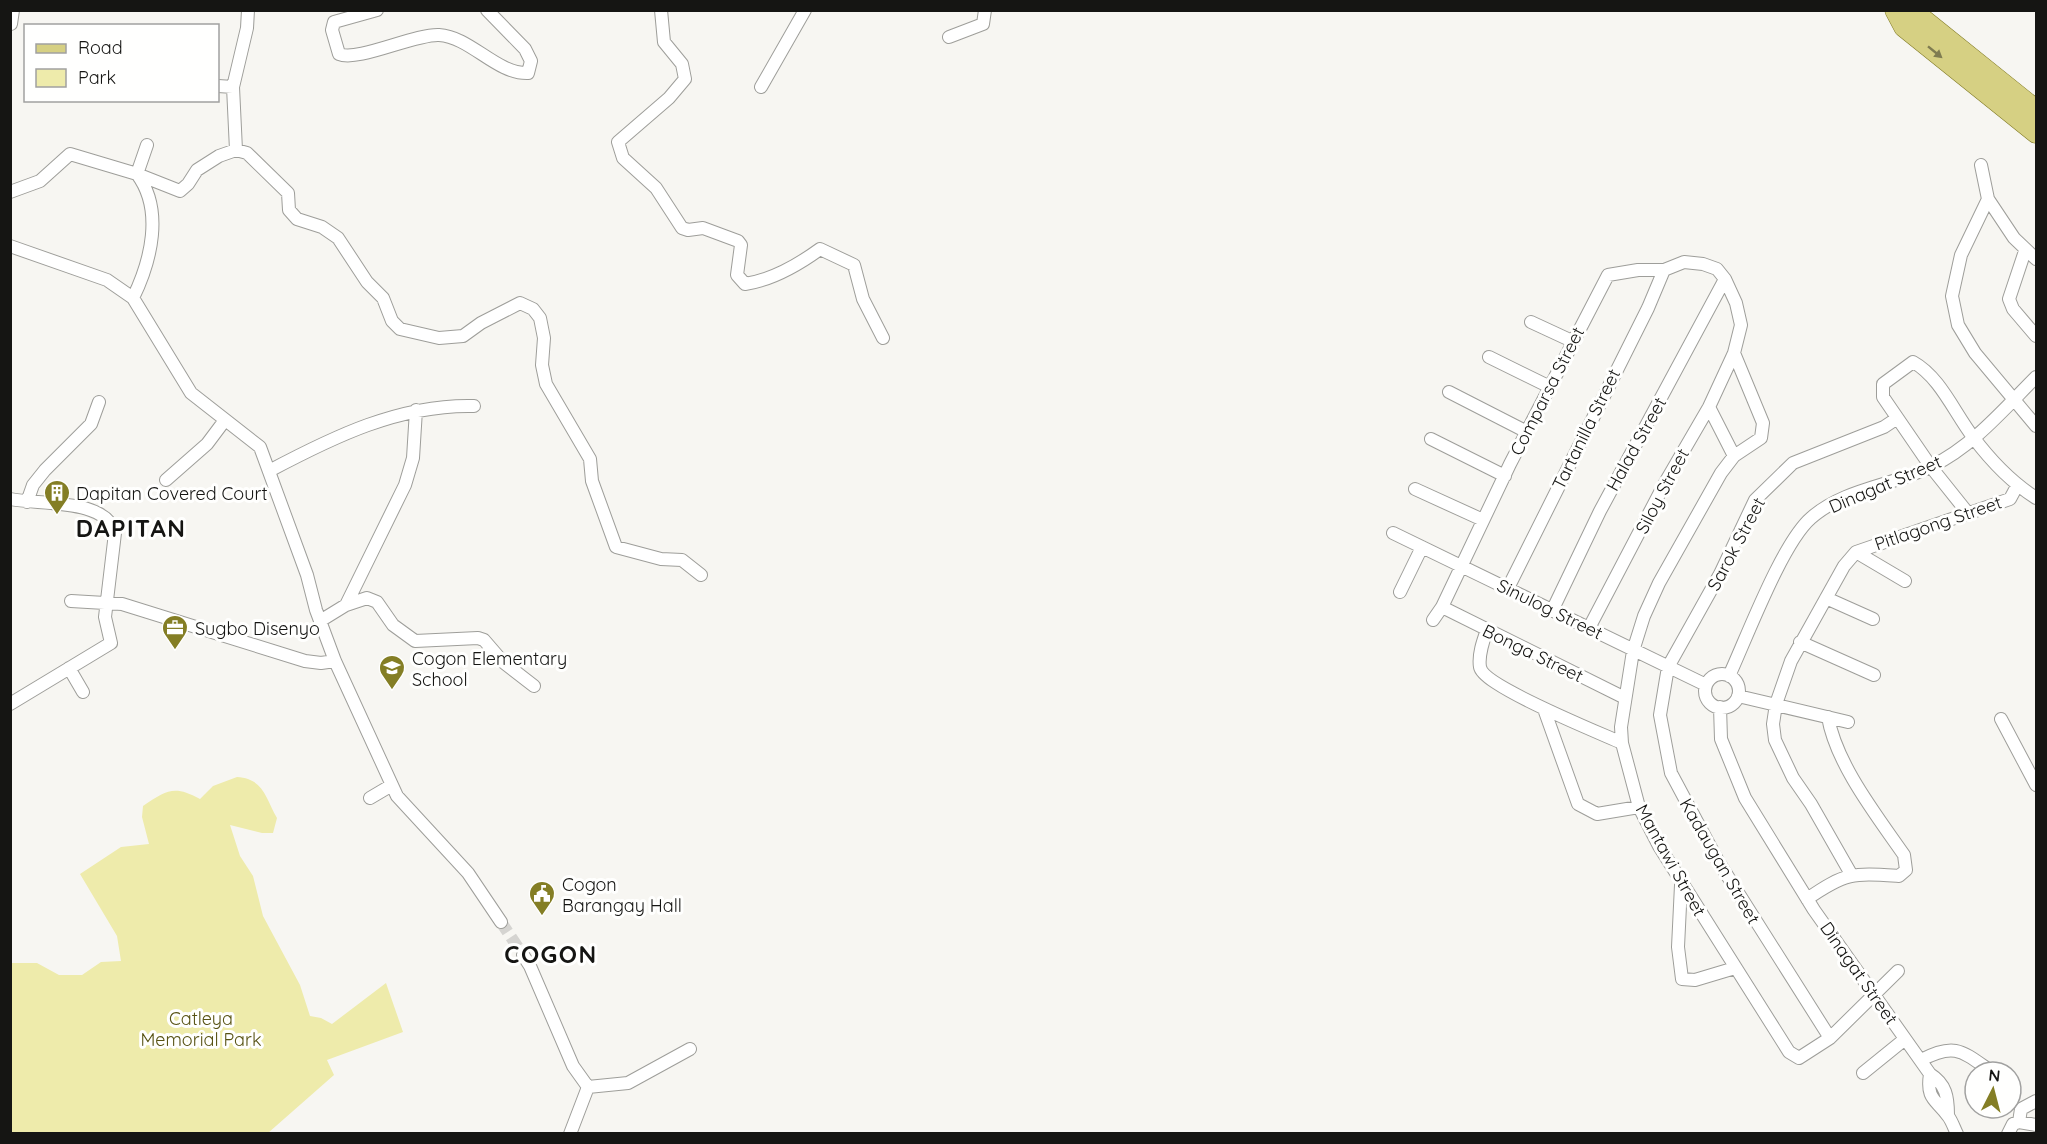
<svg xmlns="http://www.w3.org/2000/svg" width="2047" height="1144" viewBox="0 0 2047 1144" font-family="Quicksand,sans-serif">
	<style>
		.green { fill: #eeebab }
		.lines { fill: none; stroke-linecap: round; stroke-linejoin: round }
		.street-tunnel { stroke: #d5d4d1; stroke-width: 12; stroke-dasharray: 12 6; stroke-linecap: butt }
		.street-casing { stroke: #9e9e9a; stroke-width: 14 }
		.primary-casing { stroke: #807a26; stroke-width: 21 }
		.street { stroke: #fff; stroke-width: 12 }
		.primary { stroke: #d6d083; stroke-width: 20 }
		.oneway { fill: #7f7c51 }
		.labels { text-anchor: middle; dominant-baseline: central; stroke-width: 6; stroke-linejoin: round; paint-order: stroke }
		.street-label { font-size: 18px; fill: #151513; stroke: #fffffe }
		.poi-label { font-size: 18px; fill: #151513; stroke: #fffffe; text-anchor: start }
		.park-label { font-size: 18px; fill: #575213; stroke: #fffffe }
		.district-label { font-size: 24px; font-weight: bold; letter-spacing: 1.5px; fill: #151513; stroke: #fffffe }
	</style>
	<rect width="100%" height="100%" fill="#f7f6f2"/>
	<path class="green" d="M 237,777 C 264,779 265,797 277,818 L 273,833 L 262,833 L 230,825 L 240,856 L 253,876 L 263,916 L 300,985 L 310,1016 L 321,1018 L 332,1024 L 386,983 L 403,1032 L 327,1060 L 334,1075 L 268,1133 L 11,1133 L 11,963 L 37,963 L 59,975 L 82,975 L 101,962 L 121,961 L 117,936 L 80,874 L 121,847 L 149,844 L 142,817 L 143,806 C 167,790 174,785 200,799 L 213,786 Z"/>
	<g class="lines">
		<path class="street-tunnel" d="M 501,922 L 523,955"/>
		<defs>
			<path id="street" d="M 377,10 L 334,22 L 332,30 L 339,54 C 358,62 414,34 439,35 C 471,37 496,74 528,73 L 531,61 L 525,49 L 487,10
				M 661,10 L 664,42 L 682,64 L 685,79 L 669,98 L 618,142 L 623,158 L 656,188 L 682,228 L 688,230 L 703,228 L 738,241 L 741,245 L 737,275 L 745,284 C 772,280 798,265 820,249 L 854,265 L 863,299 L 883,338
				M 11,24 L 13,10
				M 949,37 L 983,24 L 985,10
				M 218,86 L 233,87
				M 761,87 L 805,10
				M 236,150 L 233,87 L 247,28 L 248,10
				M 1981,165 L 1988,199 L 1961,255 L 1952,296 L 1958,325 L 1975,353 L 2036,426
				M 10,192 L 40,181 L 70,154 L 137,174 L 180,191 L 188,184 L 197,170 L 219,156 L 236,150 L 247,153 L 288,193 L 289,210 L 297,219 L 322,227 L 338,238 L 367,282 L 383,298 L 392,321 L 400,329 L 439,338 L 463,336 L 481,323 L 520,303 L 533,309 L 540,318 L 544,338 L 542,365 L 546,384 L 590,459 L 592,481 L 616,547 L 661,559 L 682,560 L 701,575
				M 1988,199 L 2014,238 L 2036,259
				M 10,246 L 107,280 L 133,298 L 191,393 L 260,447 L 307,575 L 316,610 L 335,661 L 397,796 L 468,873 L 501,922
				M 2025,251 L 2009,299 L 2013,309 L 2036,336
				M 133,298 C 151,261 164,210 137,174 L 147,145
				M 1531,322 L 1572,341
				M 1489,357 L 1550,387
				M 1449,392 L 1527,432
				M 1709,407 L 1734,456
				M 1431,439 L 1505,476
				M 269,471 C 333,437 400,404 474,406
				M 166,480 L 207,444 L 225,420
				M 1415,489 L 1483,520
				M 10,499 C 40,505 106,498 115,533 L 105,617 L 111,643 L 10,704
				M 27,502 L 33,485 L 45,470 L 91,424 L 99,402
				M 1967,512 L 1931,467 L 1883,397 L 1883,384 L 1913,362 C 1940,377 1954,412 1973,437 C 1991,461 2011,482 2036,498
				M 1393,533 L 1706,685
				M 1856,552 L 1905,581
				M 1508,588 L 1648,308 L 1664,270
				M 1400,592 L 1422,547
				M 1826,598 L 1873,619
				M 71,601 L 122,604 L 305,661 L 321,663 L 335,661
				M 346,605 L 367,598 L 377,602 L 393,625 L 415,641 L 478,638 L 484,640 L 503,662 L 534,686
				M 1442,607 L 1625,698
				M 1552,611 L 1600,511 L 1725,279
				M 1433,620 L 1442,607 L 1510,464 L 1608,275 L 1638,270 L 1664,270 L 1684,262 L 1703,264 L 1717,269 L 1725,279 L 1736,303 L 1741,325 L 1734,353 L 1763,423 L 1761,438 L 1734,456 L 1721,473 L 1659,583 L 1644,616 L 1633,651 L 1621,727 L 1622,743 L 1639,807 L 1659,846 L 1789,1052 L 1799,1058 L 1830,1038 L 1898,971
				M 320,621 L 346,605 L 405,485 L 413,458 L 416,410
				M 1589,628 L 1666,481 L 1709,407 L 1734,353
				M 1487,630 C 1483,641 1478,655 1480,667 C 1483,686 1600,733 1622,743
				M 1800,642 L 1874,675
				M 69,668 L 83,692
				M1705 691a17 17 0 1 1 34 0a17 17 0 1 1-34 0Z
				M 1729,676 C 1747,637 1782,543 1811,518 C 1845,488 1893,486 1932,466 C 1973,446 2004,409 2036,377
				M 1738,696 L 1848,722
				M 1720,707 L 1721,739 L 1745,798 L 1814,910 L 1930,1074 C 1946,1084 1948,1097 1948,1115
				M 1544,709 L 1578,804 L 1597,814 L 1639,807
				M 2001,719 L 2036,785
				M 370,798 L 392,785
				M 1851,874 L 1811,804 L 1793,778 L 1775,740 L 1773,724 L 1776,704 L 1791,661 L 1844,566 L 1856,552 L 2010,499 L 2017,486
				M 1681,885 L 1678,947 L 1682,979 L 1695,980 L 1735,968
				M 1807,899 C 1846,872 1853,873 1899,876 L 1906,870 L 1904,855 C 1877,816 1836,764 1828,717
				M 523,955 L 530,966 L 573,1066 L 588,1087
				M 1830,1038 L 1718,861 L 1671,773 L 1660,715 L 1668,667 L 1720,574 L 1755,500 L 1793,463 L 1884,427 L 1896,419
				M 1921,1060 C 1955,1042 1962,1051 1992,1072
				M 1863,1073 L 1905,1039
				M 1930,1074 C 1926,1100 1936,1099 1948,1116 C 1952,1121 1954,1128 1957,1134
				M 588,1087 L 628,1083 L 690,1049
				M 2019,1122 L 2021,1109 L 2036,1101
				M 570,1134 L 588,1087
				M 2008,1134 L 2013,1124 L 2019,1122 L 2036,1125"/>
			<path id="primary" d="M 1895,10 L 1904,27 L 2036,133
				M 1916,10 L 1919,16 L 2036,110"/>
		</defs>
		<use href="#street" class="street-casing"/>
		<use href="#primary" class="primary-casing"/>
		<use href="#street" class="street"/>
		<use href="#primary" class="primary"/>
	</g>
	<defs><path id="oneway-solid" d="M-6-.8H1V-3.2L6.5 0L1 3.2V.8H-6Z" transform="scale(1.5)"/></defs>
	<use class="oneway" href="#oneway-solid" transform="translate(1935 52) rotate(39)"/>
	<defs>
		<symbol id="building-pin" viewBox="-11 -11 22 30"><path d="M0 17L-7.5 6A9.5 9.5 0 1 1 7.5 6Z" fill="#847e25" stroke="#fffffe"/><path d="M-4-6H4V6H1V3H-1V6H-4ZM-2.5-4.3h1.7v1.8h-1.7ZM.8-4.3h1.7v1.8H.8ZM-2.5-1h1.7V.8h-1.7ZM.8-1h1.7V.8H.8Z" fill="#fff"/></symbol>
		<symbol id="office-pin" viewBox="-11 -11 22 30"><path d="M0 17L-7.5 6A9.5 9.5 0 1 1 7.5 6Z" fill="#847e25" stroke="#fffffe"/><path d="M-6-3h4V-5.5h4V-3h4V5H-6ZM-1-4.5V-3h2v-1.5ZM-6 0V1H6V0Z" fill="#fff"/></symbol>
		<symbol id="school-pin" viewBox="-11 -11 22 30"><path d="M0 17L-7.5 6A9.5 9.5 0 1 1 7.5 6Z" fill="#847e25" stroke="#fffffe"/><path d="M0-5L7-2L0 1L-7-2ZM-4 1L0 2.5L4 1V4Q0 6-4 4Z" fill="#fff"/></symbol>
		<symbol id="civic-pin" viewBox="-11 -11 22 30"><path d="M0 17L-7.5 6A9.5 9.5 0 1 1 7.5 6Z" fill="#847e25" stroke="#fffffe"/><path d="M-.6-6.5H3V-4.5H.6V-3L4-1V1h2V6H-6V1h2V-1L-.6-3ZM-1.2 2.5V6h2.4V2.5Z" fill="#fff"/></symbol>
	</defs>
	<g fill-rule="evenodd">
		<use href="#building-pin" x="42" y="478" width="30" height="40"/>
		<use href="#office-pin" x="160" y="613" width="30" height="40"/>
		<use href="#school-pin" x="377" y="653" width="30" height="40"/>
		<use href="#civic-pin" x="527" y="879" width="30" height="40"/>
	</g>
	<g class="labels">
		<g class="street-label">
			<text transform="translate(1547 391) rotate(-63)">Comparsa Street</text>
			<text transform="translate(1586 429) rotate(-64)">Tartanilla Street</text>
			<text transform="translate(1636 444) rotate(-61)">Halad Street</text>
			<text transform="translate(1885 484) rotate(-23)">Dinagat Street</text>
			<text transform="translate(1662 491) rotate(-62)">Siloy Street</text>
			<text transform="translate(1938 523) rotate(-19)">Pitlagong Street</text>
			<text transform="translate(1736 544) rotate(-62)">Sarok Street</text>
			<text transform="translate(1550 609) rotate(26)">Sinulog Street</text>
			<text transform="translate(1533 653) rotate(26)">Bonga Street</text>
			<text transform="translate(1671 860) rotate(61)">Mantawi Street</text>
			<text transform="translate(1720 861) rotate(60)">Kadaugan Street</text>
			<text transform="translate(1859 973) rotate(55)">Dinagat Street</text>
		</g>
		<g class="poi-label">
			<text x="76" y="493">Dapitan Covered Court</text>
			<text x="195" y="628">Sugbo Disenyo</text>
			<text x="412" y="658">Cogon Elementary<tspan x="412" dy="21">School</tspan></text>
			<text x="562" y="884">Cogon<tspan x="562" dy="21">Barangay Hall</tspan></text>
		</g>
		<g class="park-label">
			<text x="201" y="1018">Catleya<tspan x="201" dy="21">Memorial Park</tspan></text>
		</g>
		<g class="district-label">
			<text x="131" y="528">DAPITAN</text>
			<text x="551" y="954">COGON</text>
		</g>
	</g>
	<rect width="2047" height="1144" fill="none" stroke="#151513" stroke-width="24"/>
	<rect x="24" y="24" width="195" height="78" fill="#fffffe" stroke="#a1a1a0" stroke-width="1.5"/>
	<rect x="36" y="44" width="30" height="9" fill="#d6d083" stroke="#a1a1a0" stroke-width="1.5"/>
	<text x="78" y="54" font-size="18" fill="#151513">Road</text>
	<rect x="36" y="69" width="30" height="18" fill="#eeebab" stroke="#a1a1a0" stroke-width="1.5"/>
	<text x="78" y="84" font-size="18" fill="#151513">Park</text>
	<g transform="translate(1993 1090) rotate(6)"><circle r="28" fill="#fffffe" stroke="#a1a1a0" stroke-width="1.5"/>
	<path d="M0-4.5L10 22L0 15L-10 22Z" fill="#847e25"/>
	<text y="-9" font-size="16" font-weight="bold" text-anchor="middle" fill="#151513">N</text>
	</g>
</svg>
